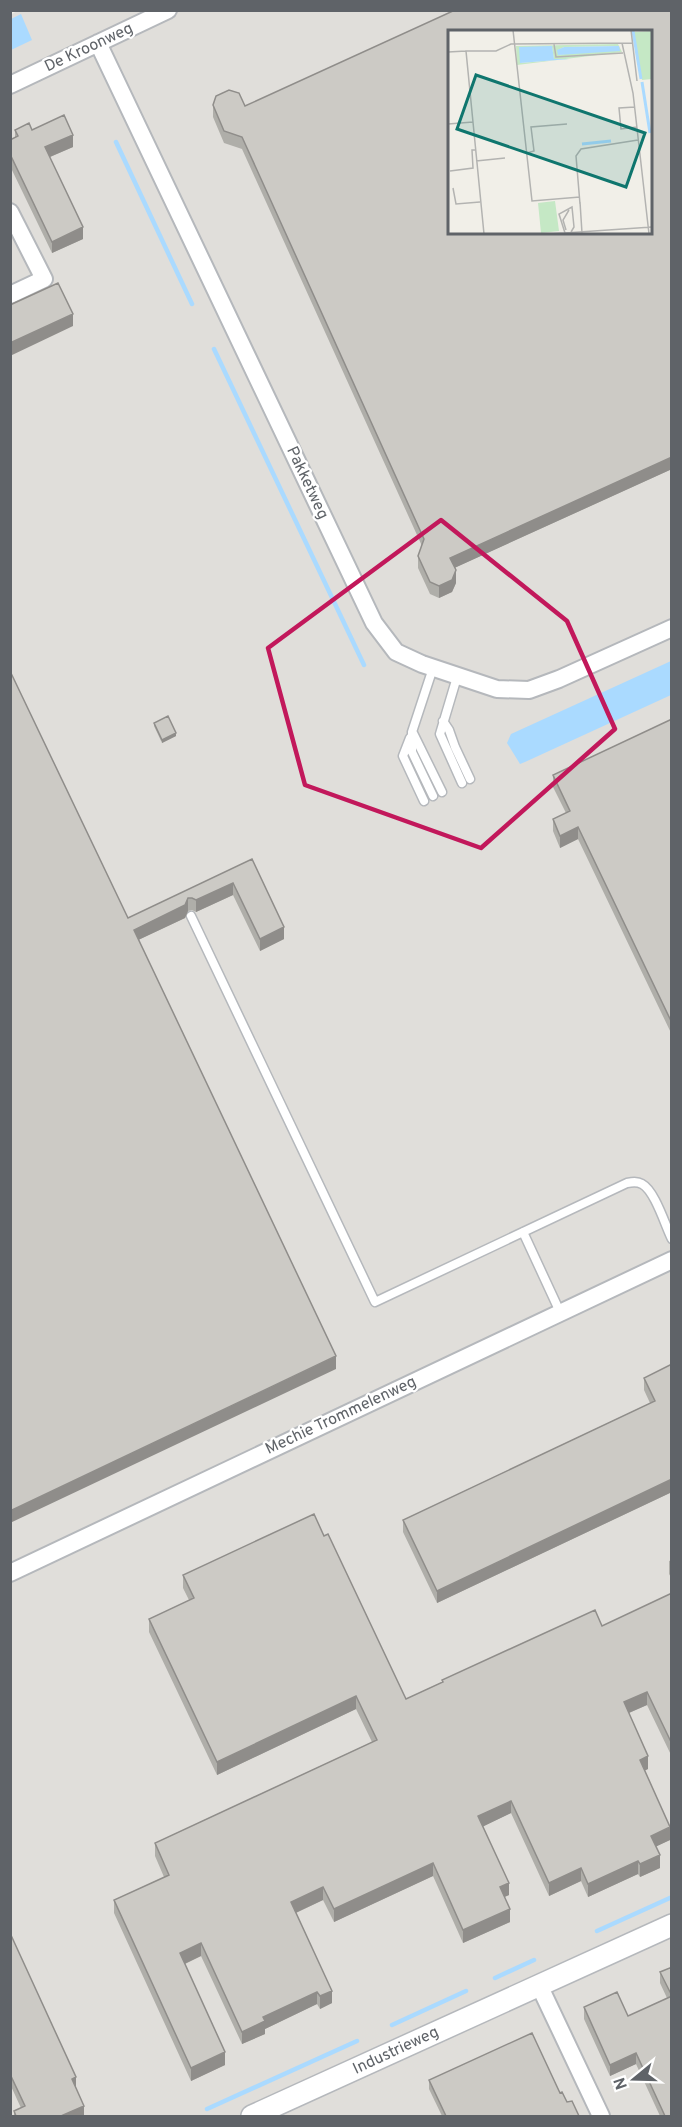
<svg xmlns="http://www.w3.org/2000/svg" width="682" height="2127" viewBox="0 0 682 2127" font-family="Overpass,sans-serif">
	<style>
		.industrial { fill: #e0deda; fill-rule: evenodd }
		.water { fill: #aadaff }
		.lines { fill: none; stroke-linecap: round; stroke-linejoin: round }
		.stream { stroke: #aadaff; stroke-width: 4.5 }
		.service-casing { stroke: #b5b8bc; stroke-width: 11 }
		.minor-casing { stroke: #b5b8bc; stroke-width: 20 }
		.tertiary-casing { stroke: #b5b8bc; stroke-width: 24 }
		.service { stroke: #fff; stroke-width: 8 }
		.minor { stroke: #fff; stroke-width: 16 }
		.tertiary { stroke: #fff; stroke-width: 21 }
		.wall { fill: #afaea9 }
		.shaded-wall { fill: #8f8d8a }
		.building { fill: #cccac5; stroke: #8f8d8a; stroke-width: 1.5; fill-rule: evenodd }
		.marked { fill: none; stroke: #c2185b; stroke-width: 4.5; stroke-linejoin: round }
		.labels { text-anchor: middle; dominant-baseline: central; stroke-width: 4.5; stroke-linejoin: round; paint-order: stroke }
		.street-label { font-size: 16px; fill: #5f6368; stroke: #fff }
		.inset-river { fill: none; stroke: #aadaff; stroke-width: 3 }
		.inset-road { fill: none; stroke: #b3b3b1; stroke-width: 1.5 }
		.view { fill: #0f766e; fill-opacity: 0.15; stroke: #0f766e; stroke-width: 3 }
		.inset-edge { fill: none; stroke: #5f6368; stroke-width: 3 }
	</style>
	<rect width="100%" height="100%" fill="#f1efe8"/>
	<path class="industrial" d="M 19,10 L 671,11 L 671,2116 L 11,2116 L 10,15 ZM 450,32 L 650,32 L 650,232 L 450,232 Z"/>
	<path class="water" d="M 21,14 L 32,40 L 11,50 L 11,19 Z
		M 671,661 L 671,695 L 525,762 L 520,764 L 507,743 L 511,734 Z"/>
	<g class="lines">
		<path class="stream" d="M 116,142 L 192,304
			M 214,349 L 364,665
			M 597,1931 L 672,1897
			M 495,1978 L 534,1960
			M 392,2025 L 466,1991
			M 207,2109 L 357,2041"/>
		<defs>
			<path id="service" d="M 433,668 L 412,732 L 412,752 L 433,796
				M 457,677 L 440,734 L 462,783
				M 443,721 L 449,730 L 455,747 L 470,779
				M 413,733 L 442,792
				M 410,738 L 403,756 L 424,801
				M 191,916 L 375,1302 L 627,1183 C 632,1182 637,1181 642,1184 C 655,1191 665,1225 672,1239
				M 523,1232 L 560,1312"/>
			<path id="minor" d="M 98,43 L 374,623 L 396,652 L 422,664 L 497,689 L 529,690 L 559,679 L 672,628
				M 10,85 L 168,10
				M 10,212 L 44,279 L 10,295
				M 10,1573 L 672,1260
				M 539,1985 L 601,2116"/>
			<path id="tertiary" d="M 252,2116 L 672,1925"/>
		</defs>
		<use href="#service" class="service-casing"/>
		<use href="#minor" class="minor-casing"/>
		<use href="#tertiary" class="tertiary-casing"/>
		<use href="#service" class="service"/>
		<use href="#minor" class="minor"/>
		<use href="#tertiary" class="tertiary"/>
	</g>
	<path class="wall" d="M 672,10 L 672,469 L 454,568 L 456,583 L 452,592 L 439,598 L 430,594 L 418,568 L 418,556 L 422,546 L 242,149 L 224,143 L 213,117 L 213,105 L 245,106 Z
		M 15,130 L 32,130 L 73,147 L 50,157 L 83,239 L 52,253 L 10,166 L 10,140 L 15,138 Z
		M 672,719 L 672,1035 L 578,839 L 560,848 L 553,831 L 553,819 L 566,813 L 553,787 L 553,775 Z
		M 154,723 L 176,736 L 162,743 L 154,726 Z
		M 252,859 L 284,939 L 260,951 L 233,895 L 196,912 L 192,910 L 188,911 L 185,918 L 138,940 L 336,1369 L 128,918 Z
		M 672,1364 L 672,1492 L 437,1603 L 403,1532 L 403,1520 L 650,1403 L 644,1390 L 644,1378 Z
		M 672,1560 L 672,1579 L 669,1574 L 669,1561 Z
		M 183,1575 L 406,1699 L 442,1682 L 442,1680 L 602,1626 L 672,1593 L 672,1757 L 647,1705 L 629,1713 L 648,1769 L 644,1770 L 670,1840 L 656,1846 L 660,1868 L 640,1877 L 638,1874 L 588,1897 L 581,1881 L 549,1896 L 511,1813 L 483,1826 L 509,1895 L 504,1897 L 510,1922 L 463,1943 L 433,1876 L 334,1922 L 323,1900 L 296,1913 L 332,2003 L 320,2009 L 317,2004 L 265,2029 L 265,2034 L 242,2044 L 201,1956 L 185,1964 L 225,2065 L 191,2081 L 114,1913 L 114,1900 L 164,1877 L 155,1856 L 155,1843 L 372,1742 L 356,1709 L 217,1775 L 149,1632 L 149,1619 L 189,1600 L 183,1588 Z
		M 10,1933 L 76,2086 L 75,2086 L 84,2115 L 81,2116 L 14,2116 L 14,2111 L 21,2108 L 10,2084 Z
		M 672,1967 L 672,2116 L 660,2116 L 636,2064 L 610,2076 L 584,2019 L 584,2007 L 628,2016 L 667,1998 L 660,1983 L 660,1972 Z
		M 429,2080 L 560,2093 L 567,2102 L 579,2116 L 442,2116 L 429,2089 Z"/>
	<path class="shaded-wall" d="M 73,135 L 73,147 L 45,159 L 45,147 Z
		M 83,227 L 83,239 L 52,253 L 52,242 Z
		M 73,314 L 73,326 L 10,356 L 10,343 Z
		M 672,457 L 672,469 L 450,570 L 450,558 Z
		M 456,570 L 456,583 L 452,592 L 439,598 L 439,586 Z
		M 176,733 L 176,736 L 162,743 L 162,740 Z
		M 578,827 L 578,839 L 560,848 L 560,836 Z
		M 233,883 L 233,895 L 196,912 L 196,900 Z
		M 188,898 L 188,911 L 185,918 L 134,942 L 134,930 Z
		M 284,927 L 284,939 L 260,951 L 260,939 Z
		M 336,1356 L 336,1369 L 10,1523 L 10,1511 Z
		M 672,1479 L 672,1492 L 437,1603 L 437,1591 Z
		M 647,1692 L 647,1705 L 624,1715 L 624,1702 Z
		M 356,1696 L 356,1709 L 217,1775 L 217,1762 Z
		M 648,1756 L 648,1769 L 640,1773 L 640,1760 Z
		M 511,1801 L 511,1813 L 478,1829 L 478,1816 Z
		M 670,1827 L 670,1840 L 651,1849 L 651,1836 Z
		M 660,1855 L 660,1868 L 640,1877 L 640,1864 Z
		M 638,1861 L 638,1874 L 588,1897 L 588,1884 Z
		M 433,1863 L 433,1876 L 334,1922 L 334,1909 Z
		M 581,1868 L 581,1881 L 549,1896 L 549,1883 Z
		M 509,1883 L 509,1895 L 500,1899 L 500,1887 Z
		M 323,1887 L 323,1900 L 291,1915 L 291,1902 Z
		M 510,1909 L 510,1922 L 463,1943 L 463,1930 Z
		M 201,1943 L 201,1956 L 180,1966 L 180,1953 Z
		M 332,1991 L 332,2003 L 320,2009 L 320,1996 Z
		M 317,1992 L 317,2004 L 265,2029 L 265,2034 L 242,2044 L 242,2032 L 263,2017 Z
		M 225,2052 L 225,2065 L 191,2081 L 191,2068 Z
		M 636,2053 L 636,2064 L 610,2076 L 610,2065 Z
		M 76,2077 L 76,2086 L 72,2088 L 72,2079 Z
		M 84,2106 L 84,2115 L 81,2116 L 61,2116 Z"/>
	<path class="building" d="M 455,10 L 672,10 L 672,457 L 450,558 L 456,570 L 452,580 L 439,586 L 430,582 L 418,556 L 424,539 L 242,137 L 224,131 L 213,105 L 216,96 L 229,90 L 239,93 L 245,106 ZM 450,32 L 651,32 L 651,232 L 450,232 Z
		M 64,115 L 73,135 L 45,147 L 83,227 L 52,242 L 10,154 L 10,140 L 18,136 L 15,130 L 29,123 L 32,130 Z
		M 58,283 L 73,314 L 10,343 L 10,305 Z
		M 10,671 L 128,918 L 252,859 L 284,927 L 260,939 L 233,883 L 196,900 L 192,898 L 188,898 L 185,905 L 134,930 L 336,1356 L 10,1511 Z
		M 168,716 L 176,733 L 162,740 L 154,723 Z
		M 672,719 L 672,1023 L 578,827 L 560,836 L 553,819 L 570,811 L 553,775 Z
		M 672,1364 L 672,1479 L 437,1591 L 403,1520 L 655,1401 L 644,1378 Z
		M 314,1514 L 324,1536 L 328,1534 L 406,1699 L 443,1682 L 442,1680 L 595,1610 L 602,1626 L 672,1593 L 672,1744 L 647,1692 L 624,1702 L 648,1756 L 640,1760 L 670,1827 L 651,1836 L 660,1855 L 640,1864 L 638,1861 L 588,1884 L 581,1868 L 549,1883 L 511,1801 L 478,1816 L 509,1883 L 500,1887 L 510,1909 L 463,1930 L 433,1863 L 334,1909 L 323,1887 L 291,1902 L 332,1991 L 320,1996 L 317,1992 L 263,2017 L 265,2021 L 242,2032 L 201,1943 L 180,1953 L 225,2052 L 191,2068 L 114,1900 L 169,1875 L 155,1843 L 377,1740 L 356,1696 L 217,1762 L 149,1619 L 194,1598 L 183,1575 Z
		M 10,1933 L 76,2077 L 72,2079 L 84,2106 L 61,2116 L 16,2116 L 14,2111 L 25,2106 L 10,2074 Z
		M 672,1967 L 672,1996 L 660,1972 Z
		M 617,1992 L 628,2016 L 672,1996 L 672,2116 L 665,2116 L 636,2053 L 610,2065 L 584,2007 Z
		M 532,2033 L 560,2093 L 562,2092 L 567,2102 L 572,2101 L 579,2116 L 446,2116 L 429,2080 Z"/>
	<path class="marked" d="M 441,520 L 567,621 L 615,729 L 481,848 L 305,785 L 268,648 Z"/>
	<g class="labels">
		<g class="street-label">
			<text transform="translate(89 48) rotate(-25)">De Kroonweg</text>
			<text transform="translate(307 483) rotate(65)">Pakketweg</text>
			<text transform="translate(341 1416) rotate(-25)">Mechie Trommelenweg</text>
			<text transform="translate(396 2051) rotate(-25)">Industrieweg</text>
		</g>
	</g>
	<g transform="translate(448 30)">
		<rect width="204" height="204" fill="#f1efe8"/>
		<path d="M 204,1 L 204,49 L 194,50 L 186,2 ZM 170,14 L 174,22 L 69,35 L 68,16 ZM 104,17 L 106,29 L 121,29 L 72,33 ZM 116,17 L 171,16 L 171,17 L 110,25 L 110,20 ZM 107,171 L 111,201 L 93,203 L 90,173 Z" fill="#c5e8c5" fill-rule="evenodd"/>
		<path d="M 104,16 L 106,29 L 121,29 L 72,33 L 71,17 ZM 171,16 L 172,21 L 110,25 L 109,20 L 116,17 Z" fill="#aadaff"/>
		<path class="inset-river" d="M 185,1 L 193,49M 194,52 L 202,103M 134,114 L 163,111"/>
		<path class="inset-road" d="M 65,0 L 84,171 L 132,167M 183,0 L 189,51M 174,13 L 185,63 L 201,204M 106,14 L 108,27 L 175,23M 0,22 L 18,21M 187,77 L 171,78 L 173,99 L 189,97M 0,94 L 25,92M 79,123 L 86,121 L 83,97 L 119,94M 28,131 L 57,128M 2,141 L 25,138 L 24,120 L 27,120M 5,158 L 8,174 L 32,172M 132,172 L 134,203M 132,174 L 128,126 L 133,119 L 190,110M 118,200 L 115,190 L 121,180M 117,203 L 111,184 L 124,177 L 126,197 L 123,202M 36,204 L 18,21 L 48,21 L 63,14 L 184,13M 102,204 L 204,197"/>
		<path class="view" d="M 28,45 L 197,103 L 178,157 L 9,99 Z"/>
		<rect width="204" height="204" class="inset-edge"/>
	</g>
	<rect width="682" height="2127" fill="none" stroke="#5f6368" stroke-width="24"/>
	<g transform="translate(634 2079) rotate(251)" stroke="#ffffff" stroke-width="4.5" paint-order="stroke">
	<path d="M0-4.5L10 22L0 15L-10 22Z" fill="#5f6368"/>
	<text y="-9" font-size="16" font-weight="bold" text-anchor="middle" fill="#5f6368">N</text>
	</g>
</svg>
